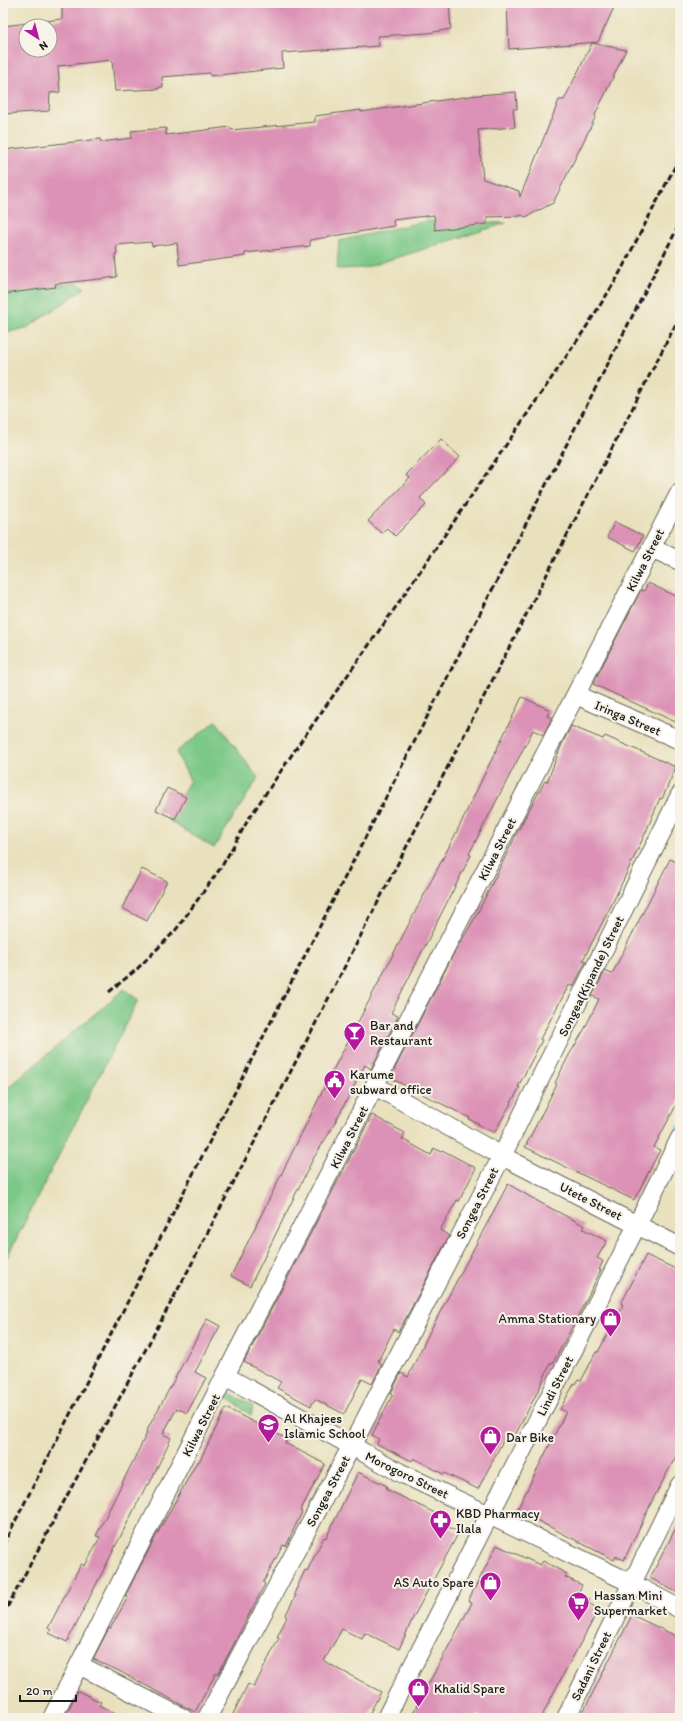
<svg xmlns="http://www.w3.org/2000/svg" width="683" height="1721" viewBox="0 0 683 1721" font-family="Itim,sans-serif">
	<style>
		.green { fill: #7bc887; stroke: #4c7252 }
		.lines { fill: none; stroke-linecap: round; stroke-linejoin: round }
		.stream { stroke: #64c5e2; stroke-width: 5.5 }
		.building { fill: #dc92b6; fill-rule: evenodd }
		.street-casing { stroke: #646155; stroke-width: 20 }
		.street { stroke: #fff; stroke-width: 18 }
		.rail { stroke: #1c1c1c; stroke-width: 3; stroke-dasharray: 6 3; stroke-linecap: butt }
		.labels { text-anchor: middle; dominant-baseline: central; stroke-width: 4; stroke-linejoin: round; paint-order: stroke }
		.street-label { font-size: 13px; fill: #1c1c1c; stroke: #f7f3e8 }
		.poi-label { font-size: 13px; fill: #1c1c1c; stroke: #f7f3e8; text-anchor: start }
	</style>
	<rect width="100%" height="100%" fill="#f7f3e8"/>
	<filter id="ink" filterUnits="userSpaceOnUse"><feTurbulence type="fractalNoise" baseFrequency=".025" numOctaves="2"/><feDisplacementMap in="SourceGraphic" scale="8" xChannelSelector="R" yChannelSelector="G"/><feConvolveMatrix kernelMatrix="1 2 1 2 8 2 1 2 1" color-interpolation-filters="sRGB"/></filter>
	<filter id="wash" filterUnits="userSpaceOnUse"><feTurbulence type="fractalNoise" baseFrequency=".012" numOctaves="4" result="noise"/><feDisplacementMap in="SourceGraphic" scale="16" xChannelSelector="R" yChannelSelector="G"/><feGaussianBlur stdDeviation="0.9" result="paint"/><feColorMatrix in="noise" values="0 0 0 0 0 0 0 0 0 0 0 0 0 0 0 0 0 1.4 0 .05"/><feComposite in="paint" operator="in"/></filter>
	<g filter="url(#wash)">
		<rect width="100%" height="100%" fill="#e9e1be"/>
		<path class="green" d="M 426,221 L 506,223 L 364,268 L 337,269 L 339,241 Z
			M 76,283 L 85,288 L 27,328 L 3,333 L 3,293 Z
			M 216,721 L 258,778 L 214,848 L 168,820 L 190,780 L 176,752 Z
			M 124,989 L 138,1000 L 3,1265 L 3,1092 Z
			M 226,1391 L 253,1406 L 251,1415 L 223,1395 Z"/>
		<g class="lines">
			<path class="stream" d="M 676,1136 L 680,1127"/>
		</g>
		<g id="blocks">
			<path class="building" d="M 62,3 L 449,3 L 451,29 L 428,33 L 378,36 L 379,46 L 282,53 L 283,68 L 210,76 L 210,73 L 162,77 L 163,87 L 159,87 L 159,89 L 115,91 L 112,60 L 58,66 L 60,92 L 50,93 L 49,111 L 3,114 L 3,26 L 62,19 ZM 26,26 L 50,26 L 50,50 L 26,50 Z
				M 507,3 L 616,3 L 598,42 L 509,49 Z
				M 592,43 L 626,50 L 595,115 L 596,116 L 553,203 L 526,217 L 521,215 L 521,216 L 487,217 L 487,224 L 435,230 L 434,215 L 393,220 L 394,226 L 310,240 L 310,246 L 245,253 L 245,256 L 179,265 L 177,243 L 152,246 L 151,242 L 116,245 L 117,254 L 115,254 L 117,277 L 55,284 L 56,287 L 3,294 L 3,150 L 100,139 L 101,142 L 132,138 L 131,131 L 166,128 L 166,135 L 230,127 L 231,130 L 315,122 L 315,116 L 361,110 L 361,112 L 478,95 L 516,92 L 517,109 L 513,109 L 515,127 L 478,130 L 483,179 L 519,191 L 520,197 L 559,100 L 564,100 Z
				M 441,439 L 460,457 L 420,498 L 426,505 L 395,536 L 387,528 L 381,533 L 368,521 L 410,478 L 406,475 Z
				M 615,522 L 643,536 L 635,551 L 607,537 Z
				M 648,583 L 680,598 L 680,724 L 593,684 L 641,590 L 644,591 Z
				M 522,697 L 550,710 L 547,716 L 552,718 L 543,735 L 533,730 L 469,854 L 471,855 L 391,1013 L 398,1016 L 371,1069 L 365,1065 L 331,1130 L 313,1159 L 250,1286 L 231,1276 L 328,1080 L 456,833 Z
				M 571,726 L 603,739 L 605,736 L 676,767 L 662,799 L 660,798 L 645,834 L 612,904 L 583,960 L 586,961 L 573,987 L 569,985 L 540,1039 L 542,1040 L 518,1087 L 520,1087 L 494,1133 L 469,1119 L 470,1118 L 390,1078 L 453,955 L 476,916 L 523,821 L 545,781 L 547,782 L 562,744 Z
				M 167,788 L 186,797 L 175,819 L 156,810 Z
				M 670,859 L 680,864 L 680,1098 L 654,1147 L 660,1150 L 634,1200 L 525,1147 L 557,1084 L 555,1083 L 568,1057 L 584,1030 L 599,999 L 592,996 L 605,971 L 612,974 Z
				M 142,869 L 167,881 L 147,921 L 122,908 Z
				M 372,1115 L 405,1133 L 402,1139 L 431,1155 L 434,1148 L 441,1152 L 442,1150 L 476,1168 L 459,1201 L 457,1200 L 440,1230 L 449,1236 L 407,1316 L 398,1332 L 394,1329 L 378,1361 L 382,1364 L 372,1384 L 362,1379 L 344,1414 L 315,1399 L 311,1406 L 277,1388 L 281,1382 L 244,1362 Z
				M 508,1184 L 539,1202 L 585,1226 L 583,1229 L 607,1241 L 597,1258 L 603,1261 L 599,1270 L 601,1270 L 580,1312 L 553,1363 L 551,1362 L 540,1387 L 511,1443 L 504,1439 L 478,1489 L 444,1473 L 443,1474 L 414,1458 L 412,1461 L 377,1444 L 379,1439 L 372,1435 L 393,1394 L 391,1393 L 401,1373 L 408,1377 L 429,1333 Z
				M 646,1255 L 680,1271 L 680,1449 L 653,1499 L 624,1560 L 616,1556 L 614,1560 L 517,1510 L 566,1412 L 560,1409 L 574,1384 L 575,1384 L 578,1380 L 581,1381 L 596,1352 L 598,1352 L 623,1305 L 621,1304 Z
				M 207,1319 L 220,1326 L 195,1372 L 206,1378 L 187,1413 L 177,1408 L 163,1434 L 171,1438 L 149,1485 L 147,1484 L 67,1642 L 49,1633 L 51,1630 L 48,1628 L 81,1564 L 85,1566 L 100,1537 L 96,1536 L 147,1433 L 146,1432 Z
				M 226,1408 L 287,1439 L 285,1443 L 325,1464 L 300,1511 L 302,1512 L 286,1546 L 283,1545 L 263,1583 L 265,1584 L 218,1674 L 216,1673 L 195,1712 L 119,1671 L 93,1659 L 109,1628 L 110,1629 L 128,1597 L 125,1596 L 156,1536 L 197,1462 L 199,1462 Z
				M 358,1472 L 387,1486 L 386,1489 L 449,1520 L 446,1526 L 459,1532 L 413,1618 L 399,1649 L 365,1633 L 362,1639 L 342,1629 L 324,1661 L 381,1692 L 367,1718 L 231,1718 L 248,1684 L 254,1687 L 279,1638 L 277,1637 L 287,1617 L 285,1616 L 296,1595 L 294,1594 L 305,1570 L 307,1571 L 324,1537 L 326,1538 Z
				M 680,1520 L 680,1594 L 650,1578 Z
				M 497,1545 L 540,1565 L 543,1561 L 567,1574 L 565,1577 L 582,1585 L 578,1593 L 590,1599 L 588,1603 L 599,1609 L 556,1688 L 541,1718 L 482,1718 L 477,1715 L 475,1718 L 410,1718 L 472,1603 L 468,1601 Z
				M 632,1615 L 680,1638 L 680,1718 L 580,1718 Z
				M 78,1691 L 101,1702 L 99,1705 L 124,1718 L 64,1718 Z"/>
		</g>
	</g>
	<g filter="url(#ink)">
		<use href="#blocks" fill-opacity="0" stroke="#646155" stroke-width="1"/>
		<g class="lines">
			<defs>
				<path id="street" d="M 651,548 L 680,561
					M 576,695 L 680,740
					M 375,1086 L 502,1156 L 680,1247
					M 225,1376 L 399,1472 L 631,1583 L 680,1609
					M 79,1665 L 183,1718
					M 52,1718 L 225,1376 L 680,492
					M 207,1718 L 351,1447 L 502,1156 L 680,795
					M 386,1718 L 637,1225 L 680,1138
					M 566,1718 L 680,1485"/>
			</defs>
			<use href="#street" class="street-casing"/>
			<use href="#street" class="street"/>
			<path class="rail" d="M 109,992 L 137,969 L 175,931 L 222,866 L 248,820 L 299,744 L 393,611 L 585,329 L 616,280 L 680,157
				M 3,1545 L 680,223
				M 3,1615 L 191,1265 L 680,316"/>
		</g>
	</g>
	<defs>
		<symbol id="bar-pin" viewBox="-11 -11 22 30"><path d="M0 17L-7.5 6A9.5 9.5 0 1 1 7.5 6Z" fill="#b5179e" stroke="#f7f3e8"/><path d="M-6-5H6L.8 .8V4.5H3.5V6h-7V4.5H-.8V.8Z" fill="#fff"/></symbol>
		<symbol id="civic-pin" viewBox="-11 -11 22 30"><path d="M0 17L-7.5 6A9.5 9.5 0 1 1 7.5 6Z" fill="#b5179e" stroke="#f7f3e8"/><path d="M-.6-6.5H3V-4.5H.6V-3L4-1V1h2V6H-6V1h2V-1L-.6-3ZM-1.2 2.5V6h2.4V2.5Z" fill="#fff"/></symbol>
		<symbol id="shop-pin" viewBox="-11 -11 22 30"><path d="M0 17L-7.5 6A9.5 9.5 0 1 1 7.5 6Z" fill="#b5179e" stroke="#f7f3e8"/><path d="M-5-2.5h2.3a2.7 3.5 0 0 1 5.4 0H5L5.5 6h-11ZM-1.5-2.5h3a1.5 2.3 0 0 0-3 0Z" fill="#fff"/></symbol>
		<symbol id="school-pin" viewBox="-11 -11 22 30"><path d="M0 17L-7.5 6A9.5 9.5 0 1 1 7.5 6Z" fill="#b5179e" stroke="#f7f3e8"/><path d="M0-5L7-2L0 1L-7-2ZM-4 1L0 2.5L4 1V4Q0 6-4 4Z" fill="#fff"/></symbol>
		<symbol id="pharmacy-pin" viewBox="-11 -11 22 30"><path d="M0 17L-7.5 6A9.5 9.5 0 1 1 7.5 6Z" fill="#b5179e" stroke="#f7f3e8"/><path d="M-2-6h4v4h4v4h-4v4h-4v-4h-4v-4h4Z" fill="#fff"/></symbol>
		<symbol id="supermarket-pin" viewBox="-11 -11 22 30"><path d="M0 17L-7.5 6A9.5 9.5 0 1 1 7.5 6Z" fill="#b5179e" stroke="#f7f3e8"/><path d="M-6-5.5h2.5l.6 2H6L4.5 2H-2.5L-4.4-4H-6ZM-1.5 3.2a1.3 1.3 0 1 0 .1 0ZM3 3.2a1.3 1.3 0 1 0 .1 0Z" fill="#fff"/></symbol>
	</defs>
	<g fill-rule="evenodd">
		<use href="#bar-pin" x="342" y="1020" width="25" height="34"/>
		<use href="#civic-pin" x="322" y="1068" width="25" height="34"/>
		<use href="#shop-pin" x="598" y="1306" width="25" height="34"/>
		<use href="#school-pin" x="256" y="1412" width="25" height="34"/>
		<use href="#shop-pin" x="478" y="1424" width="25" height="34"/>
		<use href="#pharmacy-pin" x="428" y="1508" width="25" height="34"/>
		<use href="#shop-pin" x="478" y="1570" width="25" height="34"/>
		<use href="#supermarket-pin" x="566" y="1590" width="25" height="34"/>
		<use href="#shop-pin" x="406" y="1676" width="25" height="34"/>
	</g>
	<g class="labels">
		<g class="street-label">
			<text transform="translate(645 560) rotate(-63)">Kilwa Street</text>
			<text transform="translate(628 718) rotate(23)">Iringa Street</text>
			<text transform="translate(497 849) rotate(-63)">Kilwa Street</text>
			<text transform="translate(591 976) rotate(-64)">Songea(Kipande) Street</text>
			<text transform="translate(349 1137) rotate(-63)">Kilwa Street</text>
			<text transform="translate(591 1201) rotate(27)">Utete Street</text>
			<text transform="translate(477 1203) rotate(-63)">Songea Street</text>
			<text transform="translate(555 1386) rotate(-63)">Lindi Street</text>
			<text transform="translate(201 1425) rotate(-63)">Kilwa Street</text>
			<text transform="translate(407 1475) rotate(26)">Morogoro Street</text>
			<text transform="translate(328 1491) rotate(-62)">Songea Street</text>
			<text transform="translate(591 1666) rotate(-64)">Sadani Street</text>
		</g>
		<g class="poi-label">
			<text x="370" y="1025">Bar and<tspan x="370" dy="15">Restaurant</tspan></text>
			<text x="350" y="1074">Karume<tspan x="350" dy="15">subward office</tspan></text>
			<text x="596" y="1318" text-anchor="end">Amma Stationary</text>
			<text x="284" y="1418">Al Khajees<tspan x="284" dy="15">Islamic School</tspan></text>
			<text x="506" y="1437">Dar Bike</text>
			<text x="456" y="1513">KBD Pharmacy<tspan x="456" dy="15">Ilala</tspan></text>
			<text x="474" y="1582" text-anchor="end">AS Auto Spare</text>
			<text x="594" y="1595">Hassan Mini<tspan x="594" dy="15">Supermarket</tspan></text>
			<text x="434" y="1688">Khalid Spare</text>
		</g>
	</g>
	<rect width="683" height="1721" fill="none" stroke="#f7f3e8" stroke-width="16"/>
	<g transform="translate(38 38) rotate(144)"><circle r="19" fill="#f7f3e8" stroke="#9f9d96"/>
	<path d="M0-3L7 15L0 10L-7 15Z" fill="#b5179e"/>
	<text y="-6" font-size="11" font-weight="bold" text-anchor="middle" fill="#1c1c1c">N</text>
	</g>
	<path d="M20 1695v6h56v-6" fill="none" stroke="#1c1c1c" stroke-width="2"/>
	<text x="26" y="1695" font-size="12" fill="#1c1c1c" stroke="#f7f3e8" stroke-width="3" paint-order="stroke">20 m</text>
</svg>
